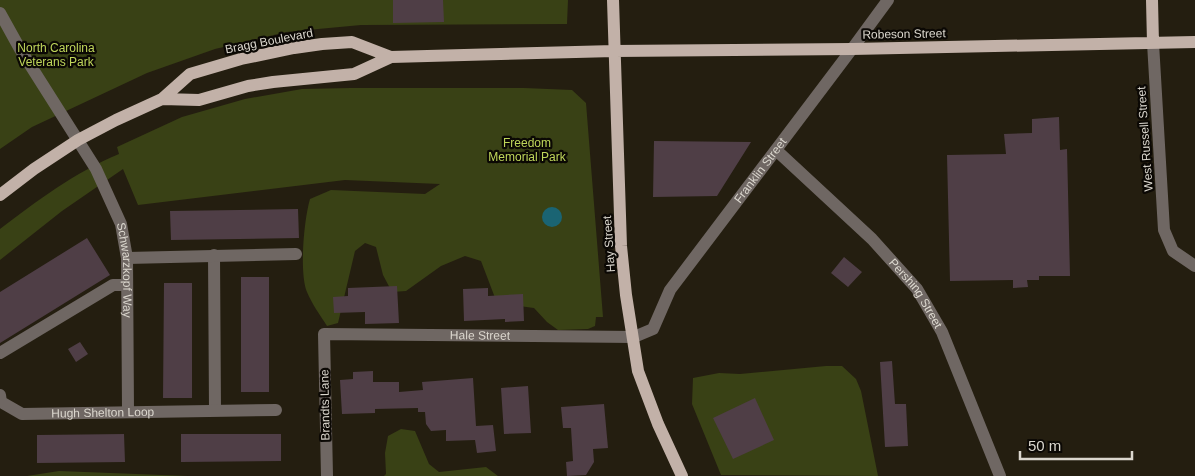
<svg xmlns="http://www.w3.org/2000/svg" width="1195" height="476" viewBox="0 0 1195 476" font-family="Arial,sans-serif">
	<style>
		.green { fill: #394115 }
		.water { fill: #1a6473 }
		.building { fill: #4f3e46 }
		.lines { fill: none; stroke-linecap: round; stroke-linejoin: round }
		.minor { stroke: #6f6763; stroke-width: 12 }
		.major { stroke: #c2b1a8; stroke-width: 12 }
		.labels { text-anchor: middle; dominant-baseline: central; stroke-width: 4.5; stroke-linejoin: round; paint-order: stroke }
		.street-label { font-size: 12px; fill: #dbd7ce; stroke: #0b0804 }
		.park-label { font-size: 12px; fill: #bfd65a; stroke: #0b0804 }
	</style>
	<rect width="100%" height="100%" fill="#241e10"/>
	<path class="green" d="M 0,0 L 568,0 L 567,24 L 361,25 L 286,32 L 215,49 L 147,73 L 32,127 L 0,149 Z
		M 351,88 L 524,88 L 572,90 L 586,103 L 603,317 L 596,317 L 595,326 L 588,329 L 558,330 L 547,322 L 534,308 L 497,303 L 481,261 L 465,256 L 441,266 L 406,291 L 392,292 L 383,275 L 376,247 L 365,243 L 355,251 L 338,323 L 327,326 C 320,315 312,304 307,292 C 299,273 304,219 310,199 L 331,190 L 425,194 L 440,184 L 345,180 L 138,205 L 123,169 L 62,211 L 0,260 L 0,229 C 37,201 75,172 119,154 L 117,147 L 182,117 L 245,99 L 302,89 Z
		M 826,366 L 842,366 L 856,379 L 861,391 L 878,476 L 721,475 L 692,404 L 693,378 L 719,373 L 740,374 Z
		M 401,429 L 415,431 L 429,464 L 439,472 L 486,467 L 498,476 L 384,476 L 386,474 L 385,453 L 388,436 Z
		M 59,471 L 188,476 L 27,476 Z"/>
	<path class="water" d="M542 217a10 10 0 1 1 20 0a10 10 0 1 1-20 0Z"/>
	<path class="building" d="M 393,0 L 443,0 L 444,22 L 393,23 Z
		M 1059,117 L 1060,150 L 1067,149 L 1070,276 L 1039,276 L 1039,280 L 1027,280 L 1028,287 L 1013,288 L 1013,280 L 950,281 L 947,155 L 1006,154 L 1004,134 L 1032,133 L 1032,119 Z
		M 654,141 L 751,142 L 717,196 L 653,197 Z
		M 298,209 L 299,238 L 171,240 L 170,211 Z
		M 87,238 L 110,275 L 0,343 L 0,292 Z
		M 844,257 L 862,272 L 848,287 L 831,273 Z
		M 241,277 L 269,277 L 269,392 L 241,392 Z
		M 164,283 L 192,283 L 192,398 L 163,398 Z
		M 397,286 L 399,323 L 365,324 L 365,312 L 334,313 L 333,297 L 348,296 L 348,288 Z
		M 488,288 L 488,296 L 523,294 L 524,321 L 505,322 L 505,319 L 464,321 L 463,289 Z
		M 80,342 L 88,354 L 76,362 L 68,349 Z
		M 892,361 L 895,404 L 906,404 L 908,446 L 885,447 L 880,362 Z
		M 373,371 L 373,382 L 399,382 L 399,392 L 423,390 L 422,382 L 473,378 L 476,426 L 493,425 L 496,451 L 477,453 L 475,440 L 446,441 L 446,430 L 431,431 L 426,424 L 425,412 L 418,412 L 418,408 L 375,409 L 375,413 L 342,414 L 340,380 L 353,379 L 353,372 Z
		M 528,386 L 531,433 L 504,434 L 501,388 Z
		M 755,398 L 774,440 L 733,459 L 713,418 Z
		M 604,404 L 608,448 L 593,449 L 594,462 L 586,475 L 567,476 L 566,462 L 573,461 L 571,428 L 563,428 L 561,407 Z
		M 124,434 L 125,462 L 37,463 L 37,435 Z
		M 181,434 L 281,434 L 281,461 L 181,462 Z"/>
	<g class="lines">
		<g class="minor">
			<path id="s1" d="M 0,13 L 20,49 L 96,169 L 121,224 L 127,258 L 128,411"/>
			<path d="M 1153,43 L 1164,230 L 1173,251 L 1195,266"/>
			<path id="s2" d="M 776,150 L 872,239 L 917,289 L 942,332 L 1000,476"/>
			<path d="M 214,255 L 215,410"/>
			<path d="M 127,258 L 296,254"/>
			<path d="M 0,353 L 113,285 L 127,285"/>
			<path id="s3" d="M 0,395 L 1,402 L 22,414 L 276,410"/>
			<path id="s4" d="M 327,476 L 324,334 L 634,337 L 653,329 L 670,290 L 852,49 L 888,0"/>
		</g>
		<path class="major" d="M 613,0 L 621,246 L 626,295 L 638,371 L 658,424 L 682,476
			M 1152,0 L 1153,43
			M 162,99 L 199,100 L 248,86 L 273,82 L 354,74 L 391,57
			M 0,195 L 34,169 L 78,140 L 116,120 L 162,99 L 190,74 L 241,59 L 294,48 L 322,44 L 352,42 L 391,57 L 614,51 L 852,49 L 1195,42"/>
	</g>
	<g class="labels">
		<g class="street-label">
			<text transform="translate(904 34) rotate(-1)">Robeson Street</text>
			<text transform="translate(269 41) rotate(-11)">Bragg Boulevard</text>
			<text transform="translate(1145 139) rotate(-94)">West Russell Street</text>
			<text stroke="none"><textPath href="#s4" startOffset="665">Franklin Street</textPath></text>
			<text transform="translate(609 244) rotate(-94)">Hay Street</text>
			<text stroke="none"><textPath href="#s1" startOffset="290">Schwarzkopf Way</textPath></text>
			<text stroke="none"><textPath href="#s2" startOffset="201">Pershing Street</textPath></text>
			<text stroke="none"><textPath href="#s4" startOffset="298">Hale Street</textPath></text>
			<text transform="translate(325 405) rotate(-91)">Brandts Lane</text>
			<text stroke="none"><textPath href="#s3" startOffset="112">Hugh Shelton Loop</textPath></text>
		</g>
		<g class="park-label">
			<text x="56" y="48">North Carolina<tspan x="56" dy="14">Veterans Park</tspan></text>
			<text x="527" y="143">Freedom<tspan x="527" dy="14">Memorial Park</tspan></text>
		</g>
	</g>
	<path d="M1020 451v8h112v-8" fill="none" stroke="#dbd7ce" stroke-width="2.5"/>
	<text x="1028" y="451" font-size="15" fill="#dbd7ce" stroke="#0b0804" stroke-width="4" paint-order="stroke">50 m</text>
</svg>
